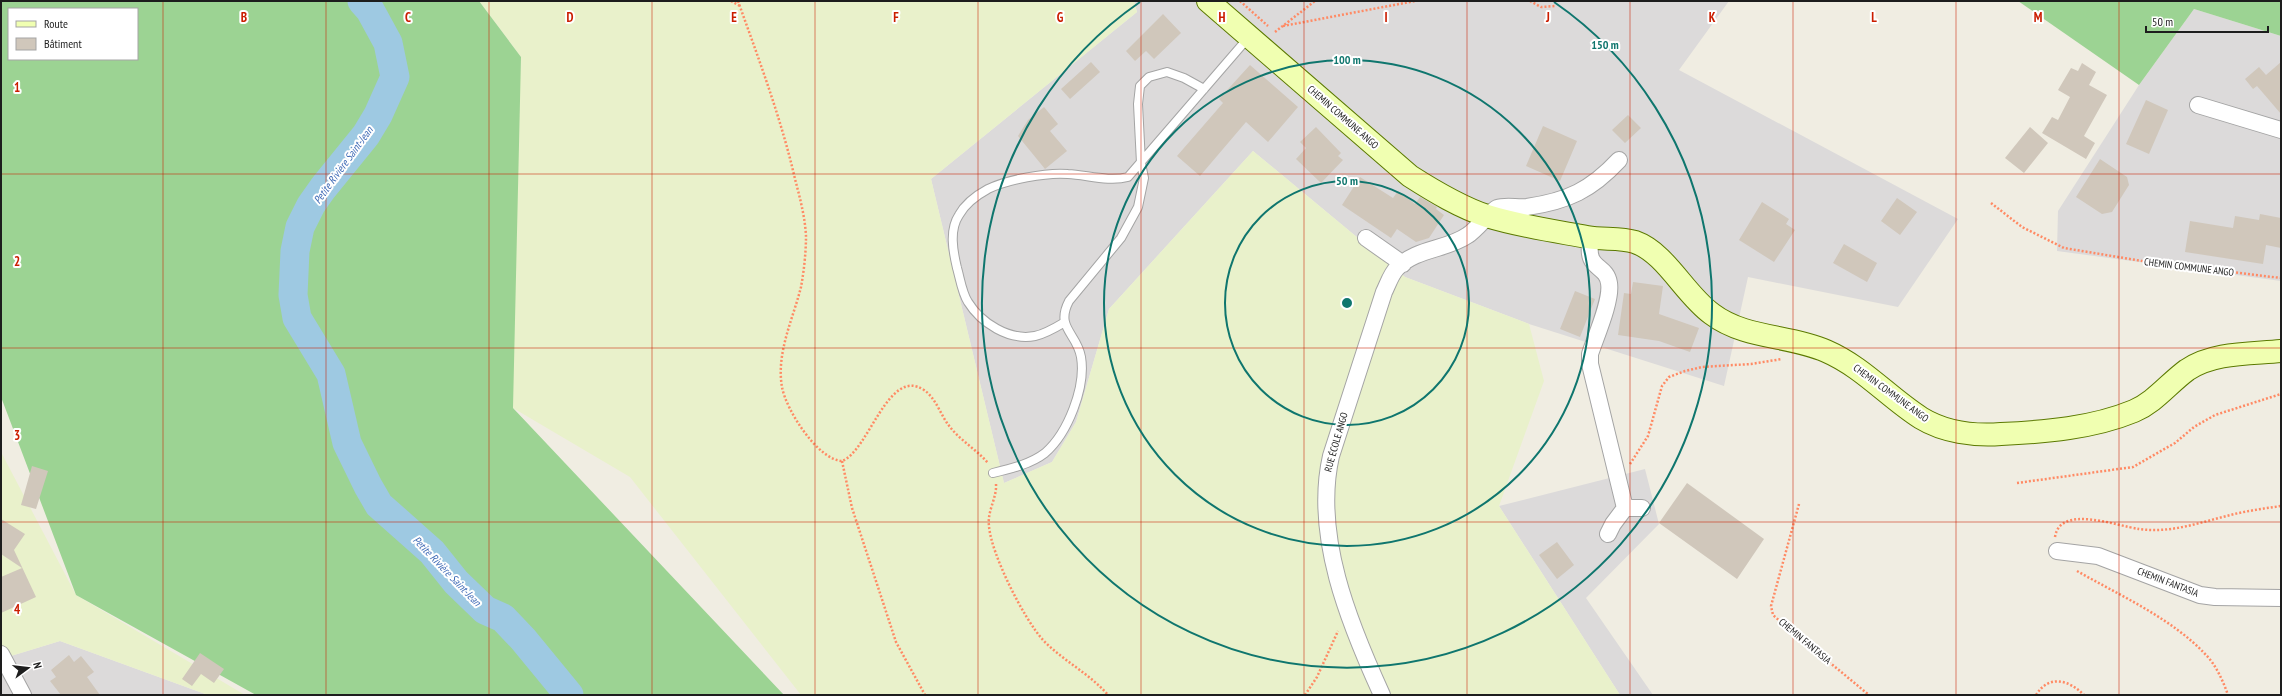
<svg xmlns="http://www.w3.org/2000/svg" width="2282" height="696" viewBox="0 0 2282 696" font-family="'PT Sans Narrow',sans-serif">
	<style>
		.residential { fill: #dcdada }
		.farmland { fill: #e9f1cb }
		.forest { fill: #9cd393; fill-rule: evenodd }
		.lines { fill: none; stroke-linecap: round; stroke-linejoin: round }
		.river { stroke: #9ec9e2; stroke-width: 29 }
		.building { fill: #d0c7bb }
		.lane-casing { stroke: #a4a4a4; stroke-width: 10 }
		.street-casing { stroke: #a4a4a4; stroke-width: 18 }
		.secondary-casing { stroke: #5b7900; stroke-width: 24 }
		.path { stroke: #ff8a64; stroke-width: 2.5; stroke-dasharray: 2 2; stroke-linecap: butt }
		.lane { stroke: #fff; stroke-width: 8 }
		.street { stroke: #fff; stroke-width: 16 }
		.secondary { stroke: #f0ffb1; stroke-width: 22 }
		.grid { fill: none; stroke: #cb1d00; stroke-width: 1; stroke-opacity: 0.55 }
		.ring { fill: none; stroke: #0f766e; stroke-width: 2 }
		.labels { text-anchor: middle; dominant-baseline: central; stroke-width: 4; stroke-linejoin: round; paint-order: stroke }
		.street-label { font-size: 10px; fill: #1d1d1d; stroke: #fff }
		.water-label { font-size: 11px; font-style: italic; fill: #406bb6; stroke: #fff }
		.grid-label { font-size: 13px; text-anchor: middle; font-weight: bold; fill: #cb1d00; stroke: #fff; stroke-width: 4; stroke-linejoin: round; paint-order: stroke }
		.centre { fill: #0f766e; stroke: #fff; stroke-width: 2 }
		.ring-label { font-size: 12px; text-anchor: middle; font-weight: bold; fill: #0f766e; stroke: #fff; stroke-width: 4; stroke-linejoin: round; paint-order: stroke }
	</style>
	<rect width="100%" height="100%" fill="#f0ede2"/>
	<path class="residential" d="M 1134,1 L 1729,1 L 1679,70 L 1958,219 L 1898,307 L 1748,277 L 1724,386 L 1529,324 L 1405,277 L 1253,151 L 1109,309 L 1076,422 L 1052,462 L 1004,483 L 931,179 L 1137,12 Z
		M 2194,9 L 2281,36 L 2281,281 L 2057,251 L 2058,211 L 2139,85 Z
		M 1645,469 L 1659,524 L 1586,598 L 1653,695 L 1620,695 L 1499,506 Z
		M 60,641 L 208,695 L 1,695 L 1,659 Z"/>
	<path class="farmland" d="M 479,1 L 1134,1 L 1137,12 L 931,179 L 1004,483 L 1052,462 L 1076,422 L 1109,309 L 1253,151 L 1405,277 L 1529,324 L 1544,381 L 1499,506 L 1620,695 L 801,695 L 630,477 L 513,408 L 509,297 L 521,57 Z
		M 1,452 L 76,595 L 245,695 L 208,695 L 60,641 L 1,659 Z"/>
	<path class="forest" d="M 1,1 L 479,1 L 521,57 L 513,408 L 784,695 L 256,695 L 76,595 L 1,397 ZM 9,9 L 137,9 L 137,59 L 9,59 Z
		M 2018,1 L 2281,1 L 2281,36 L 2194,9 L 2139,85 Z"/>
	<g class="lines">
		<path class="river" d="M 362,1 L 370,10 L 388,43 L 395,77 L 378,115 L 366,135 L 323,188 L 311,205 L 300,227 L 295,251 L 293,295 L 297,318 L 331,374 L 347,443 L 368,486 L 379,505 L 432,552 L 456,582 L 485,610 L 503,618 L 523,639 L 569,695"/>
	</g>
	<path class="building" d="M 1163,14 L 1181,33 L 1154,59 L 1146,51 L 1135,61 L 1126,51 Z
		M 1091,62 L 1100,72 L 1070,99 L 1061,89 Z
		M 2281,62 L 2281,114 L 2257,86 L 2253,89 L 2245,79 L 2259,67 L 2266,75 Z
		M 2082,63 L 2096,72 L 2089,85 L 2107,95 L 2084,136 L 2095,143 L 2086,159 L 2042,133 L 2052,117 L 2058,120 L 2070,97 L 2058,90 L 2071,68 L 2078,71 Z
		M 1250,65 L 1298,107 L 1268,142 L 1246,122 L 1200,176 L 1177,156 L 1223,103 L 1219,99 Z
		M 2146,100 L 2168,110 L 2149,154 L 2126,144 Z
		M 1044,107 L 1058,124 L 1050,131 L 1067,151 L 1045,169 L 1018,136 L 1028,120 Z
		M 1628,115 L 1641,128 L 1625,143 L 1612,130 Z
		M 1543,126 L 1577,141 L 1560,181 L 1526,166 Z
		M 1316,127 L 1341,153 L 1338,156 L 1343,160 L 1321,183 L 1296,159 L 1306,148 L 1300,142 Z
		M 2030,127 L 2048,143 L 2024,173 L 2005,158 Z
		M 2100,159 L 2127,177 L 2129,185 L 2112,212 L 2102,214 L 2076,197 Z
		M 1360,177 L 1393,198 L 1398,191 L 1415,204 L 1420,197 L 1437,207 L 1436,209 L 1444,215 L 1429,238 L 1416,242 L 1397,229 L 1391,238 L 1342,205 Z
		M 1897,198 L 1917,212 L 1900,235 L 1881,221 Z
		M 1762,202 L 1789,219 L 1786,224 L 1795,230 L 1774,262 L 1739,240 Z
		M 2260,214 L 2281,218 L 2281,248 L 2266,245 L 2263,264 L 2185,252 L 2190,221 L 2233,228 L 2235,216 L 2259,220 Z
		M 1844,244 L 1877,263 L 1867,282 L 1833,263 Z
		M 1633,282 L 1663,286 L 1659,314 L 1699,328 L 1690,352 L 1659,341 L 1618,335 L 1624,293 L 1631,294 Z
		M 1575,291 L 1595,299 L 1580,337 L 1560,329 Z
		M 32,466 L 48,471 L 36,509 L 21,505 Z
		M 1687,483 L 1764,539 L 1737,579 L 1659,523 Z
		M 1,519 L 25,534 L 14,550 L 36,597 L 1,613 L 1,577 L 22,568 L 1,554 Z
		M 1557,542 L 1574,565 L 1557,579 L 1539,555 Z
		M 200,653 L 224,669 L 214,683 L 201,674 L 192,686 L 182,679 Z
		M 69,655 L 74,662 L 81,656 L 94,672 L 87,677 L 100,695 L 61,695 L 50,681 L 56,677 L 51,670 Z"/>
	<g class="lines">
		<defs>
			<path id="lane" d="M 1065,322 C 1055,328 1045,334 1035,336 C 1009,341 981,323 968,302 C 962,293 960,278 957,268 C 953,251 949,230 959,215 C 965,204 977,195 988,189 C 1007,180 1046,172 1068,174 C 1087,175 1109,182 1128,177 L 1248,38
				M 993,473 C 1010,469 1031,464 1045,453 C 1068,433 1086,387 1081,357 C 1077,333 1055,328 1069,301 L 1121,238 L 1138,207 L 1144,178 L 1141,163 L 1138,104 L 1140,86 L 1149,77 L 1167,72 L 1184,78 L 1204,89"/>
			<path id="street" d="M 2198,105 L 2281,130
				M 1366,238 L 1403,264
				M 1591,238 C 1584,271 1606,263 1609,283 C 1612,300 1596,336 1590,354 L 1590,364 L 1625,508 L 1613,524 L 1608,534
				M 1625,508 L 1642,508
				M 2057,551 L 2098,556 L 2200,595 L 2215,597 L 2281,598
				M 1,654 L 23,695
				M 1382,695 C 1349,623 1313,535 1331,456 L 1384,292 C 1388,284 1391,274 1397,268 C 1416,248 1447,250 1468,235 C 1476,230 1492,210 1497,208 C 1506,205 1517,208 1527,207 C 1568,201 1591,190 1619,160"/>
			<path id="secondary" d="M 1208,1 L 1410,176 C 1435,192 1460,207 1487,216 C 1519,226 1554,231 1587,237 C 1603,240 1620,237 1635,242 C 1666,253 1685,295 1712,314 C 1745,339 1790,335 1826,351 C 1863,367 1888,397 1921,418 C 1944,432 1974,436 2001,434 C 2045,432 2093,428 2134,411 C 2155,402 2168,384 2187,370 C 2213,352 2251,354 2281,351"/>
		</defs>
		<use href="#lane" class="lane-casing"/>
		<use href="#street" class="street-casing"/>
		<use href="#secondary" class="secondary-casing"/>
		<path class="path" d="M 731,1 L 740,6
			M 738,1 C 759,60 781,118 795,179 C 800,198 805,217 806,236 C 806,252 804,271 801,287 C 793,319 776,353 782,387 C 786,410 818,460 842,461 C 869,451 888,366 924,390 C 936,398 941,416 950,427 C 961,441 977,450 988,463
			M 1240,1 L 1268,26
			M 1530,1 L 1541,7 L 1556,6
			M 1283,26 L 1415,1
			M 1275,32 L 1315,1
			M 1991,203 L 2022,227 L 2064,248 L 2148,262 L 2281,278
			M 842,461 L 852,508 L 896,642 L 925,695
			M 1630,464 L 1648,436 L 1662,386 L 1669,377 L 1685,371 L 1702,367 L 1751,364 L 1782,359
			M 2017,483 L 2133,467 L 2175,443 L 2194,427 L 2215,415 L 2281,394
			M 996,484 C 997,498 987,511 989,526 C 991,554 1024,619 1043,640 C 1063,661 1089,673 1108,695
			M 1799,504 L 1771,606 L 1773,615 L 1782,623 L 1869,695
			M 2055,537 C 2060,504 2117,526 2139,529 C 2174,534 2206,520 2239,513 C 2253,510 2267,508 2281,506
			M 2077,571 C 2119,595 2173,619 2206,655 C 2216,665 2223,681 2228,695
			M 1305,695 L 1317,677 L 1338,631
			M 2036,695 C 2049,674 2069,680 2084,695"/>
		<use href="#lane" class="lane"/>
		<use href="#street" class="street"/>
		<use href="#secondary" class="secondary"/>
	</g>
	<path class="grid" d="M 163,1 L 163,695M 326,1 L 326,695M 489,1 L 489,695M 652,1 L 652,695M 815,1 L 815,695M 978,1 L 978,695M 1141,1 L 1141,695M 1304,1 L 1304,695M 1467,1 L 1467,695M 1630,1 L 1630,695M 1793,1 L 1793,695M 1956,1 L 1956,695M 2119,1 L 2119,695M 1,174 L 2281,174M 1,348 L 2281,348M 1,522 L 2281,522"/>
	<g class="ring">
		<circle cx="1347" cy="303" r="122"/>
		<circle cx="1347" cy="303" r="243"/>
		<path d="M1554 2A365 365 0 1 1 1140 2"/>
	</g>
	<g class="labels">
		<g class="street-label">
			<text transform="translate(1343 117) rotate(41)">CHEMIN COMMUNE ANGO</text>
			<text transform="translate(2189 267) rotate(7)">CHEMIN COMMUNE ANGO</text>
			<text transform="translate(1891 393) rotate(36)">CHEMIN COMMUNE ANGO</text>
			<text transform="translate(1336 442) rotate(-74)">RUE ÉCOLE ANGO</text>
			<text transform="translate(2168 582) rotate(21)">CHEMIN FANTASIA</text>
			<text transform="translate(1805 641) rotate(40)">CHEMIN FANTASIA</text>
		</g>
		<g class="water-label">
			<text transform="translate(343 165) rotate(-54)">Petite Rivière Saint-Jean</text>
			<text transform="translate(447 571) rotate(46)">Petite Rivière Saint-Jean</text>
		</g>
	</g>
	<g class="grid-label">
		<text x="244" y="22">B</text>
		<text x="408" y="22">C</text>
		<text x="570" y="22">D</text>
		<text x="734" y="22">E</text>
		<text x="896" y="22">F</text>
		<text x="1060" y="22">G</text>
		<text x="1222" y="22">H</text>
		<text x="1386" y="22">I</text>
		<text x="1548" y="22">J</text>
		<text x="1712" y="22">K</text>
		<text x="1874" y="22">L</text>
		<text x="2038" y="22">M</text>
		<text x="17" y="92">1</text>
		<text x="17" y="266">2</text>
		<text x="17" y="440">3</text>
		<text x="17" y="614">4</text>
	</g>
	<circle cx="1347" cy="303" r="6" class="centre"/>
	<g class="ring-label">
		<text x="1605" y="49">150 m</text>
		<text x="1347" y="64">100 m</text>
		<text x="1347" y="185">50 m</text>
	</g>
	<rect width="2282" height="696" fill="none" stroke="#1d1d1d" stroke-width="4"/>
	<rect x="8" y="8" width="130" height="52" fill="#ffffff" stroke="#a5a5a5"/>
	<rect x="16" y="21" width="20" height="6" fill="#f0ffb1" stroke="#a5a5a5"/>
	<text x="44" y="28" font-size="12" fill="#1d1d1d">Route</text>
	<rect x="16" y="38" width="20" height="12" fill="#d0c7bb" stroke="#a5a5a5"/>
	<text x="44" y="48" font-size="12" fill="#1d1d1d">Bâtiment</text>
	<g transform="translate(28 668) rotate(75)" stroke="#ffffff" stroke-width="3" paint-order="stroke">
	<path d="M0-3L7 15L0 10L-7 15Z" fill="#1d1d1d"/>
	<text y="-6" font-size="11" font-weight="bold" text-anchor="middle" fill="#1d1d1d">N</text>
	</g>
	<path d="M2146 26v6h122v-6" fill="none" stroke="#1d1d1d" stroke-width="2"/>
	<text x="2152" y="26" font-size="12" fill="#1d1d1d" stroke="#ffffff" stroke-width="3" paint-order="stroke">50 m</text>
</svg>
